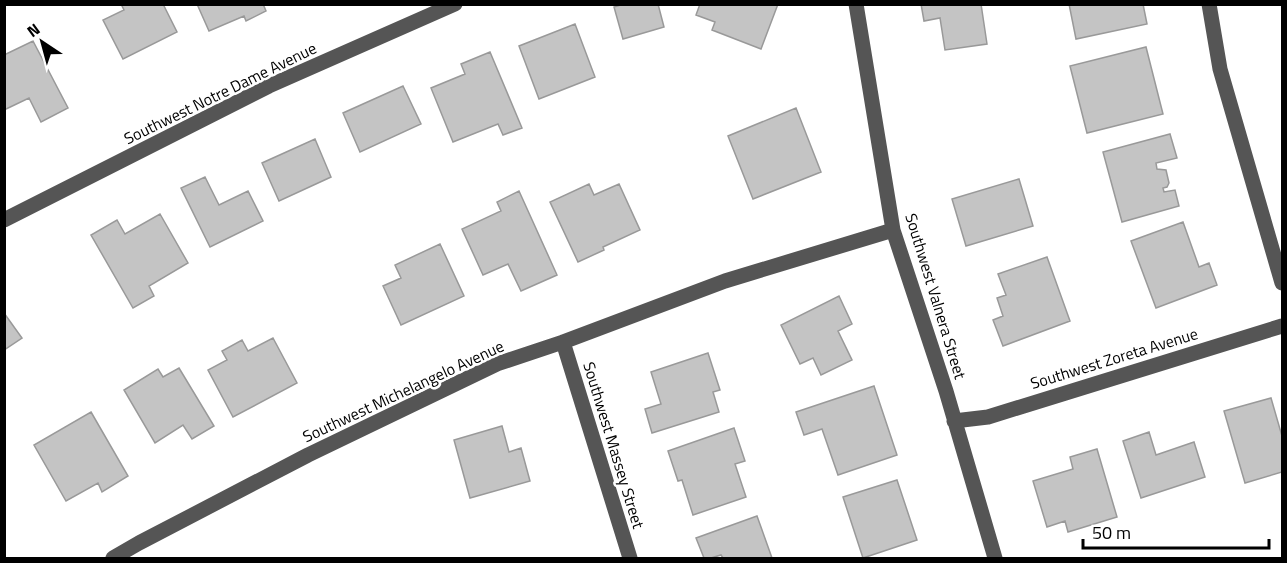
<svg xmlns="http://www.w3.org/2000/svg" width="1287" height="563" viewBox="0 0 1287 563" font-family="'Titillium Web',sans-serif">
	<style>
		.building { fill: #c4c4c4; stroke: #999; stroke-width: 1.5 }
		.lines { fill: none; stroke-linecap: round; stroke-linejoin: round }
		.minor { stroke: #555; stroke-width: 15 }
		.labels { text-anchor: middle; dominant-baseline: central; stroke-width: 5; stroke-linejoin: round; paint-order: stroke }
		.street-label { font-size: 16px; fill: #000; stroke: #fff }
	</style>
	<rect width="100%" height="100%" fill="#fff"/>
	<path class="building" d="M 121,4 L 163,4 L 177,32 L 123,59 L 103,20 L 124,10 Z
		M 197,4 L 263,4 L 266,11 L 246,21 L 244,16 L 209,31 Z
		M 624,4 L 658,4 L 664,27 L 623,39 L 614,7 Z
		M 700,4 L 778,4 L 761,49 L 712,30 L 715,22 L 696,15 Z
		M 921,4 L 981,4 L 987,44 L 945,50 L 940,18 L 924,21 Z
		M 1069,4 L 1143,4 L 1147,24 L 1076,39 Z
		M 575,24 L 595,77 L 539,99 L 519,46 Z
		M 33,41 L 68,108 L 41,122 L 29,98 L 4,110 L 4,55 Z
		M 1146,47 L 1163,114 L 1087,133 L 1070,66 Z
		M 490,52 L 522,128 L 503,135 L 498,124 L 453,142 L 431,88 L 465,74 L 461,64 Z
		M 403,86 L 421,124 L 360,152 L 343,113 Z
		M 796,108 L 821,172 L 753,199 L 728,136 Z
		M 1170,134 L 1177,158 L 1156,163 L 1157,169 L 1166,170 L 1169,183 L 1167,187 L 1163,188 L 1164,192 L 1175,190 L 1179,206 L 1122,222 L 1103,152 Z
		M 315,139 L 331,177 L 279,201 L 262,163 Z
		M 205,177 L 219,205 L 248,191 L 263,221 L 210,247 L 181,188 Z
		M 1019,179 L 1033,226 L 966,246 L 952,199 Z
		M 589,184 L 594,195 L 619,184 L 640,230 L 603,247 L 604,250 L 578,262 L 550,202 Z
		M 519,191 L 557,275 L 521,291 L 508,264 L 483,275 L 462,229 L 501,211 L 497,202 Z
		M 160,214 L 188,263 L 149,286 L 154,296 L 133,308 L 91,235 L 117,220 L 125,234 Z
		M 1183,222 L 1199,267 L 1209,263 L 1217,285 L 1156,308 L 1131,241 Z
		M 440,244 L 464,296 L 401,325 L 383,286 L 401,278 L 395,265 Z
		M 1047,257 L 1070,321 L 1003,346 L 993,320 L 1003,316 L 997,298 L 1006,295 L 998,274 Z
		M 839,296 L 852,324 L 838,331 L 852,360 L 821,375 L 813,358 L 800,364 L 781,325 Z
		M 4,313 L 22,338 L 4,350 Z
		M 273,338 L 297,383 L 233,417 L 208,370 L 227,360 L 222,351 L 242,340 L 248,351 Z
		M 708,353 L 720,390 L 713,392 L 719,412 L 652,433 L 645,409 L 661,404 L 651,372 Z
		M 179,368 L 214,426 L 192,439 L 183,425 L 155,443 L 124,390 L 158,369 L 163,377 Z
		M 874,386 L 897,455 L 838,475 L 822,429 L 804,435 L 796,412 Z
		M 1271,398 L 1282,436 L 1282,472 L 1245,483 L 1224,411 Z
		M 91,412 L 128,476 L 102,492 L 98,483 L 66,501 L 34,445 Z
		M 502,426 L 509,452 L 521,448 L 530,481 L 470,498 L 454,440 Z
		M 734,428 L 745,461 L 735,464 L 746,497 L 693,515 L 682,480 L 678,481 L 668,451 Z
		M 1149,432 L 1156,455 L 1194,442 L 1205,477 L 1141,498 L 1123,441 Z
		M 1097,449 L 1117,517 L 1068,532 L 1065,521 L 1047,527 L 1033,481 L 1073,469 L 1070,457 Z
		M 897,480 L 917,540 L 863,558 L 843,497 Z
		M 757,516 L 772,558 L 723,558 L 721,555 L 711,558 L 704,558 L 696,538 Z"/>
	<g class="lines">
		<path class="minor" d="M 856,4 L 893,230 L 946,391 L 995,558
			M 1209,4 L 1220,69 L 1282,283
			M 4,220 L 269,86 L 455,4
			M 563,342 L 630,558
			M 954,421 L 988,417 L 1282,326
			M 113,558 L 139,543 L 308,455 L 497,364 L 563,342 L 725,281 L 893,230"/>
	</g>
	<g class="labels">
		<g class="street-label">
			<text transform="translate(220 93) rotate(-26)">Southwest Notre Dame Avenue</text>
			<text transform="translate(936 296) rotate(73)">Southwest Valnera Street</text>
			<text transform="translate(1114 358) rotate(-17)">Southwest Zoreta Avenue</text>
			<text transform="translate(403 391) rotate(-25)">Southwest Michelangelo Avenue</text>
			<text transform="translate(614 445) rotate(73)">Southwest Massey Street</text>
		</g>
	</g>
	<rect width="1287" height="563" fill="none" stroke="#000000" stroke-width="12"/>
	<g transform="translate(42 42) rotate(324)" stroke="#ffffff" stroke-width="4.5" paint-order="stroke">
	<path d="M0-4.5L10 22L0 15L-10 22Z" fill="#000000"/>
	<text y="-9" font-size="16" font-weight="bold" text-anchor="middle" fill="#000000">N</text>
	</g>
	<path d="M1083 539v9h186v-9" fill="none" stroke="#000000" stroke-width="3"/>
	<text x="1092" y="539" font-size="18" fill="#000000" stroke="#ffffff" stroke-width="4.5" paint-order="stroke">50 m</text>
</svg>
